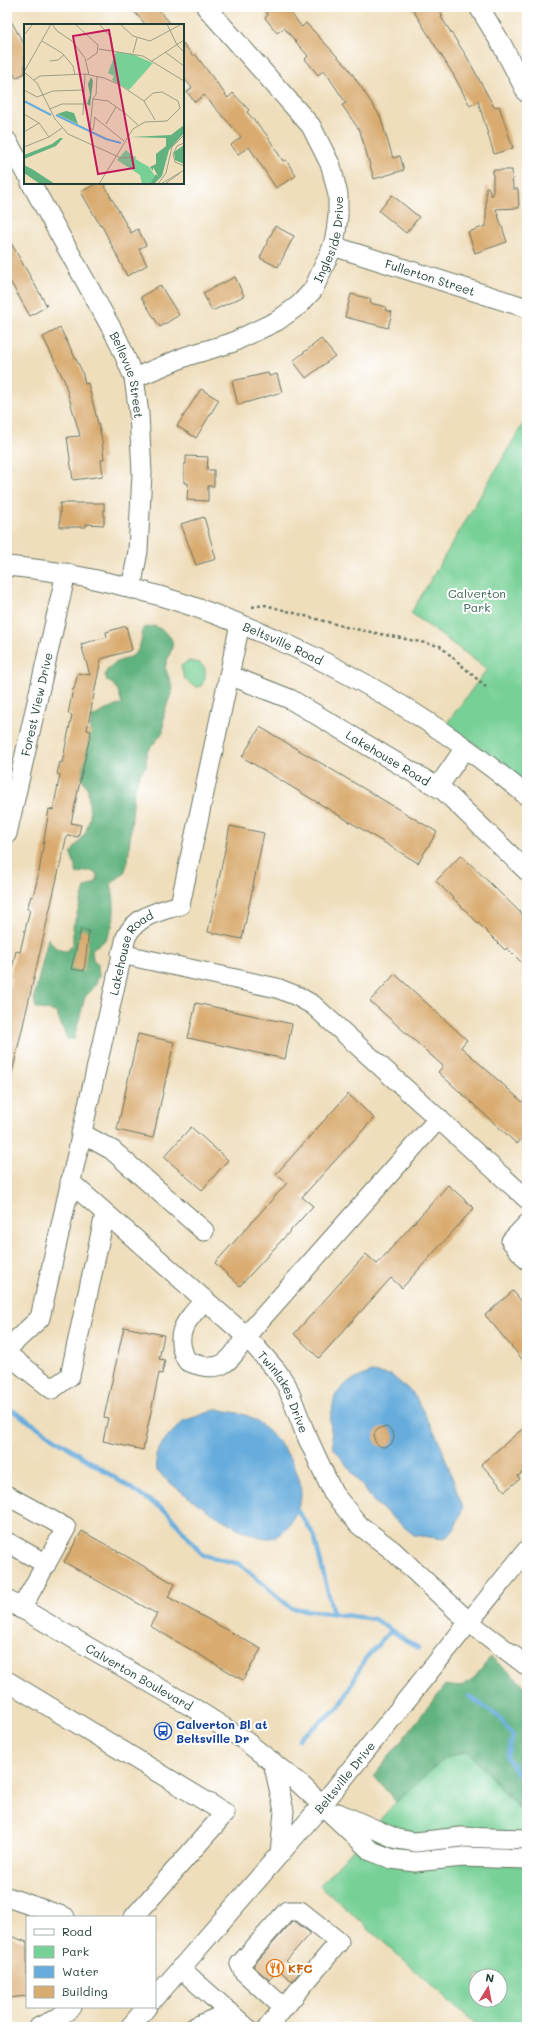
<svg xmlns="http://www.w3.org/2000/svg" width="534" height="2034" viewBox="0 0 534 2034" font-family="Mali,sans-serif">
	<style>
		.green { fill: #77d096; stroke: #4b8665; fill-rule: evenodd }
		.forest { fill: #61b27f; stroke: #40785a }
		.water { fill: #66acdc; stroke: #427488 }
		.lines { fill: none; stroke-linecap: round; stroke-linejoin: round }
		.stream { stroke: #66acdc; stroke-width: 4.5 }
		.building { fill: #d9ab6f }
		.minor-casing { stroke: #687564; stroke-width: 21 }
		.path { stroke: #687564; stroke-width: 2.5; stroke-dasharray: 3 3; stroke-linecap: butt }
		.minor { stroke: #fff; stroke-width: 19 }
		.labels { text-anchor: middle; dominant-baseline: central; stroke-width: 4; stroke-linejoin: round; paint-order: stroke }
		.street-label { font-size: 12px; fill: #1f3d34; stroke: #fff }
		.park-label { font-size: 12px; fill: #35624c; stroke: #fff }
		.transit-label { font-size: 12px; font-weight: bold; fill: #164399; stroke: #fff; text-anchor: start }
		.food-label { font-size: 12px; font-weight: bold; fill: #c56008; stroke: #fff; text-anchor: start }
		.inset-river { fill: none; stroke: #66acdc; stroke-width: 2 }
		.inset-road { fill: none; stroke: #9c9e86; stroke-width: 1 }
		.view { fill: #c2185b; fill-opacity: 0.15; stroke: #c2185b; stroke-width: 2 }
		.inset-edge { fill: none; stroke: #1f3d34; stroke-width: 2 }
	</style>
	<rect width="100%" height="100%" fill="#fff"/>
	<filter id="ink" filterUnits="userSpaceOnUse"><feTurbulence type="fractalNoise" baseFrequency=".025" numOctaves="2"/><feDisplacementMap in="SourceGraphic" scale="8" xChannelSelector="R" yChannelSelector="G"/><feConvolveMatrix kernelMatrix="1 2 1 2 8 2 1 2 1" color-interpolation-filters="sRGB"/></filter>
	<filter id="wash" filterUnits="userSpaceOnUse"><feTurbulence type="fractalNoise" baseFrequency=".012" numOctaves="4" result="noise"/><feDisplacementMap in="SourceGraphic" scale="16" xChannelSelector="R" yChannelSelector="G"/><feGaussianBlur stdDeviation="0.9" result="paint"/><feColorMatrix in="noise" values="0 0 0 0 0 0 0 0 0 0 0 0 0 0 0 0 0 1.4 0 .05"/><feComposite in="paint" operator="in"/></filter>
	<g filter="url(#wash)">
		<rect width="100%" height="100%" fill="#efdebc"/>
		<path class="green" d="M 527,417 L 527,784 L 447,723 L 487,669 L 411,613 Z
			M 188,661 L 200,663 L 205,668 L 205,679 L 201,686 L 197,687 C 184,681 184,679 181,666 Z
			M 468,1751 L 527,1818 L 527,2027 L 478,2027 L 320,1885 L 396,1802 L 445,1758 ZM 476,1976 L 500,1976 L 500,2000 L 476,2000 Z"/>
		<path class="forest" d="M 155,626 C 181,640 172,645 165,667 L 173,689 L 164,713 L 163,732 L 147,752 L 146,766 L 139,776 L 134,792 L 128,862 L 124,873 L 111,884 C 115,901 117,925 105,940 C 102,943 96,946 92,949 L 93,959 L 98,965 L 99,976 L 93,989 L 85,997 L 74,1039 L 67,1039 L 56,1012 L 36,1008 L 34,998 L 48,938 C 53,946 57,951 67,951 L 73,944 L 73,927 L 85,888 L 97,881 L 97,875 C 90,868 86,871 77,874 L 71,853 L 86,832 L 90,817 L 88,789 L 81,777 L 92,717 L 110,708 L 122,704 C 119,693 118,685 107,681 L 105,674 C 114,656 130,663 138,650 C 141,644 142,635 143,628 Z
			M 491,1657 L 527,1688 L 527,1813 L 525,1815 L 468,1751 L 445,1758 L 396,1802 L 374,1776 L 445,1685 L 460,1687 L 474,1678 Z"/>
		<path class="water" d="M 372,1372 L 391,1375 L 414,1394 L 440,1443 L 463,1508 L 454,1530 L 444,1539 L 414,1535 L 375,1503 L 333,1447 L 330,1421 L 335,1395 L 348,1382 Z
			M 218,1409 C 227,1412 239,1412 248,1416 C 271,1427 300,1464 301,1490 C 302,1501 297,1512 291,1521 C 287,1529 277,1539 268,1538 C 242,1538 176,1490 157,1471 L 156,1455 L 163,1442 L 183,1421 Z"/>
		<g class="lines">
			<path class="stream" d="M 7,1407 L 167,1512 L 203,1555 L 240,1564 L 291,1608 L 374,1619 L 418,1648
				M 298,1511 L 314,1535 L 333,1613
				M 469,1696 L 500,1718 L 513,1736 L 507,1757 L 521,1779 L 527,1786
				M 299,1739 L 339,1707 L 365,1659 L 391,1630"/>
		</g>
		<g id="blocks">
			<path class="building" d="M 130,7 L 156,7 L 172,25 L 146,25 Z
				M 262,7 L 286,7 L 302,27 L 306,23 L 349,69 L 380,116 L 393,158 L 400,156 L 404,170 L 374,179 L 360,131 L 342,105 L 346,103 L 324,70 L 318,75 L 305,59 L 308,56 L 284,28 L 277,33 L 265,18 L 268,15 Z
				M 411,7 L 438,7 L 443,16 L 441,17 L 467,57 L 494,107 L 499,106 L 513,148 L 494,154 L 478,101 L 470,106 L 453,74 Z
				M 7,14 L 25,46 L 25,73 L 16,78 L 7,61 Z
				M 183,43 L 193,56 L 195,54 L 228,98 L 233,93 L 249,110 L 247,112 L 266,134 L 283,161 L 286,160 L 296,176 L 276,188 L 249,147 L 238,154 L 231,145 L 241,137 L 204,95 L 195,102 L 187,92 L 192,88 L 183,77 Z
				M 493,170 L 512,170 L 513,189 L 518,189 L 519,208 L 496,209 L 507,242 L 475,253 L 468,232 L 486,226 L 486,187 L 488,187 L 491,195 L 493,195 Z
				M 97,183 L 103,183 L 131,233 L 138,229 L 146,245 L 139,249 L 147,265 L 127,276 L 101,224 L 100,225 L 81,192 Z
				M 392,195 L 419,217 L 406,233 L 379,211 Z
				M 275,226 L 294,236 L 278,267 L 260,258 Z
				M 7,236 L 47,306 L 30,316 L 7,276 Z
				M 235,277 L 244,296 L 212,311 L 203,293 Z
				M 160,285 L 179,315 L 160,327 L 141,297 Z
				M 351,294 L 371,299 L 370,303 L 386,307 L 385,310 L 392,312 L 388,328 L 345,317 Z
				M 60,328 L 82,371 L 85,384 L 88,383 L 102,440 L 104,459 L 101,460 L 103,476 L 73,480 L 67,437 L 80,436 L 64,380 L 43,337 Z
				M 321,339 L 335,356 L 306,378 L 293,361 Z
				M 268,373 L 269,376 L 277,374 L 282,392 L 238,405 L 232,381 Z
				M 201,389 L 219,400 L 196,438 L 177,426 Z
				M 186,456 L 208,457 L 207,470 L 214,470 L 214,486 L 208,486 L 208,501 L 187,500 L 188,483 L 184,483 L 184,464 L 186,464 Z
				M 60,503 L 104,503 L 104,525 L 86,524 L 86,527 L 60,527 Z
				M 204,517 L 216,559 L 196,565 L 181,524 Z
				M 126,626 L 132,650 L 101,659 L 87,730 L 91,731 L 71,823 L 81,825 L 78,837 L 67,835 L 12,1073 L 7,1073 L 7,1001 L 12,977 L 10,977 L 16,951 L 20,952 L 30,909 L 27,909 L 31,896 L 33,897 L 39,872 L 49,809 L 53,810 L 60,775 L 57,774 L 60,762 L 62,763 L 72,715 L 68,714 L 73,689 L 74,689 L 78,673 L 90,675 L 81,644 L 107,637 L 106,632 Z
				M 260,727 L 437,832 L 418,863 L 242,757 Z
				M 230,826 L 264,833 L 242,939 L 208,932 Z
				M 461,855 L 527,919 L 527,968 L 507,948 L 505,950 L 436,881 Z
				M 81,929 L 89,931 L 84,971 L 71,969 Z
				M 395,974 L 467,1040 L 461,1047 L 527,1106 L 527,1133 L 517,1144 L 438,1072 L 443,1066 L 370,1001 Z
				M 196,1003 L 292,1024 L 285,1059 L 188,1038 Z
				M 138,1034 L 174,1042 L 153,1138 L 117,1130 Z
				M 348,1094 L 374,1118 L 302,1197 L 313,1206 L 240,1286 L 215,1263 L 287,1183 L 276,1174 Z
				M 191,1127 L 228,1160 L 202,1190 L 164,1157 Z
				M 448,1185 L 474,1208 L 402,1288 L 391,1278 L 319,1358 L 294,1334 L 366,1254 L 377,1264 Z
				M 513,1291 L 527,1308 L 527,1365 L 485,1315 Z
				M 124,1327 L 164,1335 L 159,1359 L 165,1360 L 162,1374 L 159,1373 L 143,1450 L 103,1441 L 108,1418 L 104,1417 Z
				M 527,1425 L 527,1469 L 518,1476 L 520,1479 L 505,1491 L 481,1464 Z
				M374 1437a10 10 0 1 1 20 0a10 10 0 1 1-20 0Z
				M 82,1531 L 175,1584 L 168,1597 L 261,1649 L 243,1680 L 150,1626 L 157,1614 L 64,1562 Z
				M 292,1922 L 296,1922 L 310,1933 L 286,1961 L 299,1973 L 292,1981 L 279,1970 L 269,1980 L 253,1966 Z
				M 7,1935 L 27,1942 L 27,1996 L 7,1998 Z"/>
		</g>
	</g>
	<g filter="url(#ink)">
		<use href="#blocks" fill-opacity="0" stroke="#687564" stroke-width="1"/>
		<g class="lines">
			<defs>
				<g id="minor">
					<path d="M 479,7 L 502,45 L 527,93"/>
					<path d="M 7,141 L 25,172"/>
					<path id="s1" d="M 31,183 L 118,340 L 134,378 L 139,414 L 142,473 L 138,551 L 131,589"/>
					<path id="s2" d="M 333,246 L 527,308"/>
					<path id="s3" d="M 134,378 L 187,356 L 231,343 L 277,321 L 299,305 L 313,290 L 333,246 L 336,232 L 338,216 L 338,195 L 331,166 L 311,126 L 206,7"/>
					<path id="s4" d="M 7,566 C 27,568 47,570 67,574 C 232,603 399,688 527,796"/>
					<path id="s5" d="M 229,675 L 290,699 L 444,791 L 527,871"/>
					<path d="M 438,787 L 465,748"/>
					<path id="s6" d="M 7,834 L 66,573"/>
					<path d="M 121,954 L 277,988 L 297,996 L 313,1005 L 527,1199"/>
					<path d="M 81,1133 L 112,1150 L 204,1231"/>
					<path id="s7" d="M 70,1182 L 246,1336 L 276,1370 L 287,1386 L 304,1430 L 333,1493 L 359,1525 L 392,1550 L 469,1622 L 527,1666"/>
					<path d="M 527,1224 L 511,1241 L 527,1260"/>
					<path d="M 205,1300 C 186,1321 172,1334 187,1361 C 220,1375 229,1364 246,1336 L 439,1118"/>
					<path id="s8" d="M 7,1349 L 40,1318 L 126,937 C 136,916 159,911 180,905 L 240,624"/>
					<path d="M 7,1354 L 52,1389 L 70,1376 L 105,1214"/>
					<path d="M 8,1496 L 66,1528 L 21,1609"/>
					<path d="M 7,1542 L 46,1564"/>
					<path id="s9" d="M 7,1600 L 192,1707 L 244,1740 L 300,1784 L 371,1851 L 392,1859 L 415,1862 L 463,1857 L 527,1859"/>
					<path d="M 7,1681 L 225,1813 L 134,1917"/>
					<path d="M 273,1762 L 284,1811 L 280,1854"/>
					<path d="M 338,1813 L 397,1839 L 415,1842 L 461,1837 L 527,1839"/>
					<path d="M 7,1897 L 65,1917"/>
					<path d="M 180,1968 L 246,2027"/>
					<path id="s10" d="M 155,1998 L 322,1805 L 527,1550"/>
					<path d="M 39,2027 L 58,2018 L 72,2007"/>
					<path d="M 130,2027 L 147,2007"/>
					<path d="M 195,2027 L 230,2012"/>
					<path d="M 268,2027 L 339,1942 L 300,1911 L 287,1911 L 240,1964 L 244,1972 L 284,2008"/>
				</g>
			</defs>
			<use href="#minor" class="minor-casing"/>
			<path class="path" d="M 252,607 L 265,605 L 346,627 L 440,646 L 486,687"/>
			<use href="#minor" class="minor"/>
		</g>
	</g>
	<defs>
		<symbol id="bus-ring" viewBox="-11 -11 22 22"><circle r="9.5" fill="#fff" stroke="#1a4fb4" stroke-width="1.5"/><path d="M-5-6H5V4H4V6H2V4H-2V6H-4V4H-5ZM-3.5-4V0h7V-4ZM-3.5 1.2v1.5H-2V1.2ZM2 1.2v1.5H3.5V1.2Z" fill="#1a4fb4"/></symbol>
		<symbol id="restaurant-ring" viewBox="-11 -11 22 22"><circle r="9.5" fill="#fff" stroke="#e8710a" stroke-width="1.5"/><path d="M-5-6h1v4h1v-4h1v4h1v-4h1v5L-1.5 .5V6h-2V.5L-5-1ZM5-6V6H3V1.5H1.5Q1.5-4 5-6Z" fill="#e8710a"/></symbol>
	</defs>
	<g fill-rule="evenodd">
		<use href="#bus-ring" x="153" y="1721" width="20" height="20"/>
		<use href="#restaurant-ring" x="265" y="1958" width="20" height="20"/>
	</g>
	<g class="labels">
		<g class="street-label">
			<text stroke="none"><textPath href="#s3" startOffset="256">Ingleside Drive</textPath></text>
			<text stroke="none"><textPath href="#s2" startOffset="102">Fullerton Street</textPath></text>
			<text stroke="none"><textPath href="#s1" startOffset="216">Bellevue Street</textPath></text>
			<text stroke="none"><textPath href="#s4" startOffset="288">Beltsville Road</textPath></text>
			<text stroke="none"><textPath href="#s6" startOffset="133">Forest View Drive</textPath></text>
			<text stroke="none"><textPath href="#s5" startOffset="180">Lakehouse Road</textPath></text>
			<text stroke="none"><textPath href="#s8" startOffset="424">Lakehouse Road</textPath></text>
			<text stroke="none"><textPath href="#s7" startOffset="302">Twinlakes Drive</textPath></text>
			<text stroke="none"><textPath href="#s9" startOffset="153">Calverton Boulevard</textPath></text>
			<text stroke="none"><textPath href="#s10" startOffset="291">Beltsville Drive</textPath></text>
		</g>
		<g class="park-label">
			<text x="477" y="593">Calverton<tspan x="477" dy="14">Park</tspan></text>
		</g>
		<g class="transit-label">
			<text x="176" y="1724">Calverton Bl at<tspan x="176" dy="14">Beltsville Dr</tspan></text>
		</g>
		<g class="food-label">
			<text x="288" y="1968">KFC</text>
		</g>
	</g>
	<g transform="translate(24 24)">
		<rect width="160" height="160" fill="#efdebc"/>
		<path d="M 92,28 L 108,30 L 129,39 L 105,66 L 88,56 L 90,52 L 84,49 ZM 102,126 L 113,136 L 125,143 L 131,152 L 126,160 L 118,160 L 116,151 L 93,136 Z" fill="#77d096"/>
		<path d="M 67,53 L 69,57 L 66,82 L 63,80 L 66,71 L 64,60 ZM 42,87 L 50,89 L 54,100 L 33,90 ZM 160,101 L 160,109 L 145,126 L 138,152 L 130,160 L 126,160 L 132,150 L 135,154 L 129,143 L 129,147 L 126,143 L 132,140 L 132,130 L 142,122 L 142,114 L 107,113 L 147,111 ZM 36,114 L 39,114 L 32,122 L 0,135 L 0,131 L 28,120 ZM 160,121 L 160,140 L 151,136 L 150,128 ZM 0,141 L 8,145 L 31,160 L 16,160 L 0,149 Z" fill="#61b27f"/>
		<path class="inset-river" d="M 0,77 L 27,91M 32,91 L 82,115 L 97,119"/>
		<path class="inset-road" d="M 28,0 L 33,7 L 48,17 L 61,34 L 65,51M 51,0 L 74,21 L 73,29 L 63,36M 75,0 L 87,13 L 89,27M 96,0 L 109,12 L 126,17 L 158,0M 143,0 L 153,21 L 160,28M 0,11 L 9,0M 18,17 L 38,29 L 49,42 L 51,51M 75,25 L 119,32 L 160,57M 141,28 L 160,42M 109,29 L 113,14M 26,37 L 34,36 L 40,31M 128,37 L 160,16M 0,48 L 13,59 L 31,95 L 44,110 L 97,134 L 112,133M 0,48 L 27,0M 10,56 L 16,52 L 61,50 L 80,54 L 96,61 L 120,77 L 131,96M 0,66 L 13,73 L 29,67 L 60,66M 69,75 L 84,77 L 102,90 L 114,101M 26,85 L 38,80 L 59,80M 0,90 L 15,99 L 25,113M 59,91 L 61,50M 70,93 L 100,117M 71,93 L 69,106 L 66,104 L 69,74 L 72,71 L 73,52M 82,100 L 92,83M 0,108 L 15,99M 160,119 L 153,122 L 149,130 L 151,138 L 160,142M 0,123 L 25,113 L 38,104M 75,160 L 109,105 L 121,98 L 143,97 L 156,84 L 154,77 L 138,68 L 129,69 L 120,77M 134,160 L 142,149 L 148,123 L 160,111M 137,160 L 160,146M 141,160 L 156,149"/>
		<path class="view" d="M 85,6 L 110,144 L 74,150 L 49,12 Z"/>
		<rect width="160" height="160" class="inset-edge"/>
	</g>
	<rect width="534" height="2034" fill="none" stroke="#fff" stroke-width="24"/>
	<rect x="26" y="1916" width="130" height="92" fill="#ffffff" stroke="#a5b1ae"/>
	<rect x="34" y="1929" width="20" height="6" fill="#ffffff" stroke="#a5b1ae"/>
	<text x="62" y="1936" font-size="12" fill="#1f3d34">Road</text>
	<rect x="34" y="1946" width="20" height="12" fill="#77d096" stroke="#a5b1ae"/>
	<text x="62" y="1956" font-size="12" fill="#1f3d34">Park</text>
	<rect x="34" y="1966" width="20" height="12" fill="#66acdc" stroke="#a5b1ae"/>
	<text x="62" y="1976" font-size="12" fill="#1f3d34">Water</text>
	<rect x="34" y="1986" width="20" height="12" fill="#d9ab6f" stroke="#a5b1ae"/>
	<text x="62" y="1996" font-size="12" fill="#1f3d34">Building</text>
	<g transform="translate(488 1988) rotate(10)"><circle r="19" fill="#ffffff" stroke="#a5b1ae"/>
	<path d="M0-3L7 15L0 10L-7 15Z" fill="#d1495b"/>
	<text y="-6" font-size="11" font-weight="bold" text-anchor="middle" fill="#1f3d34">N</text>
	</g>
</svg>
